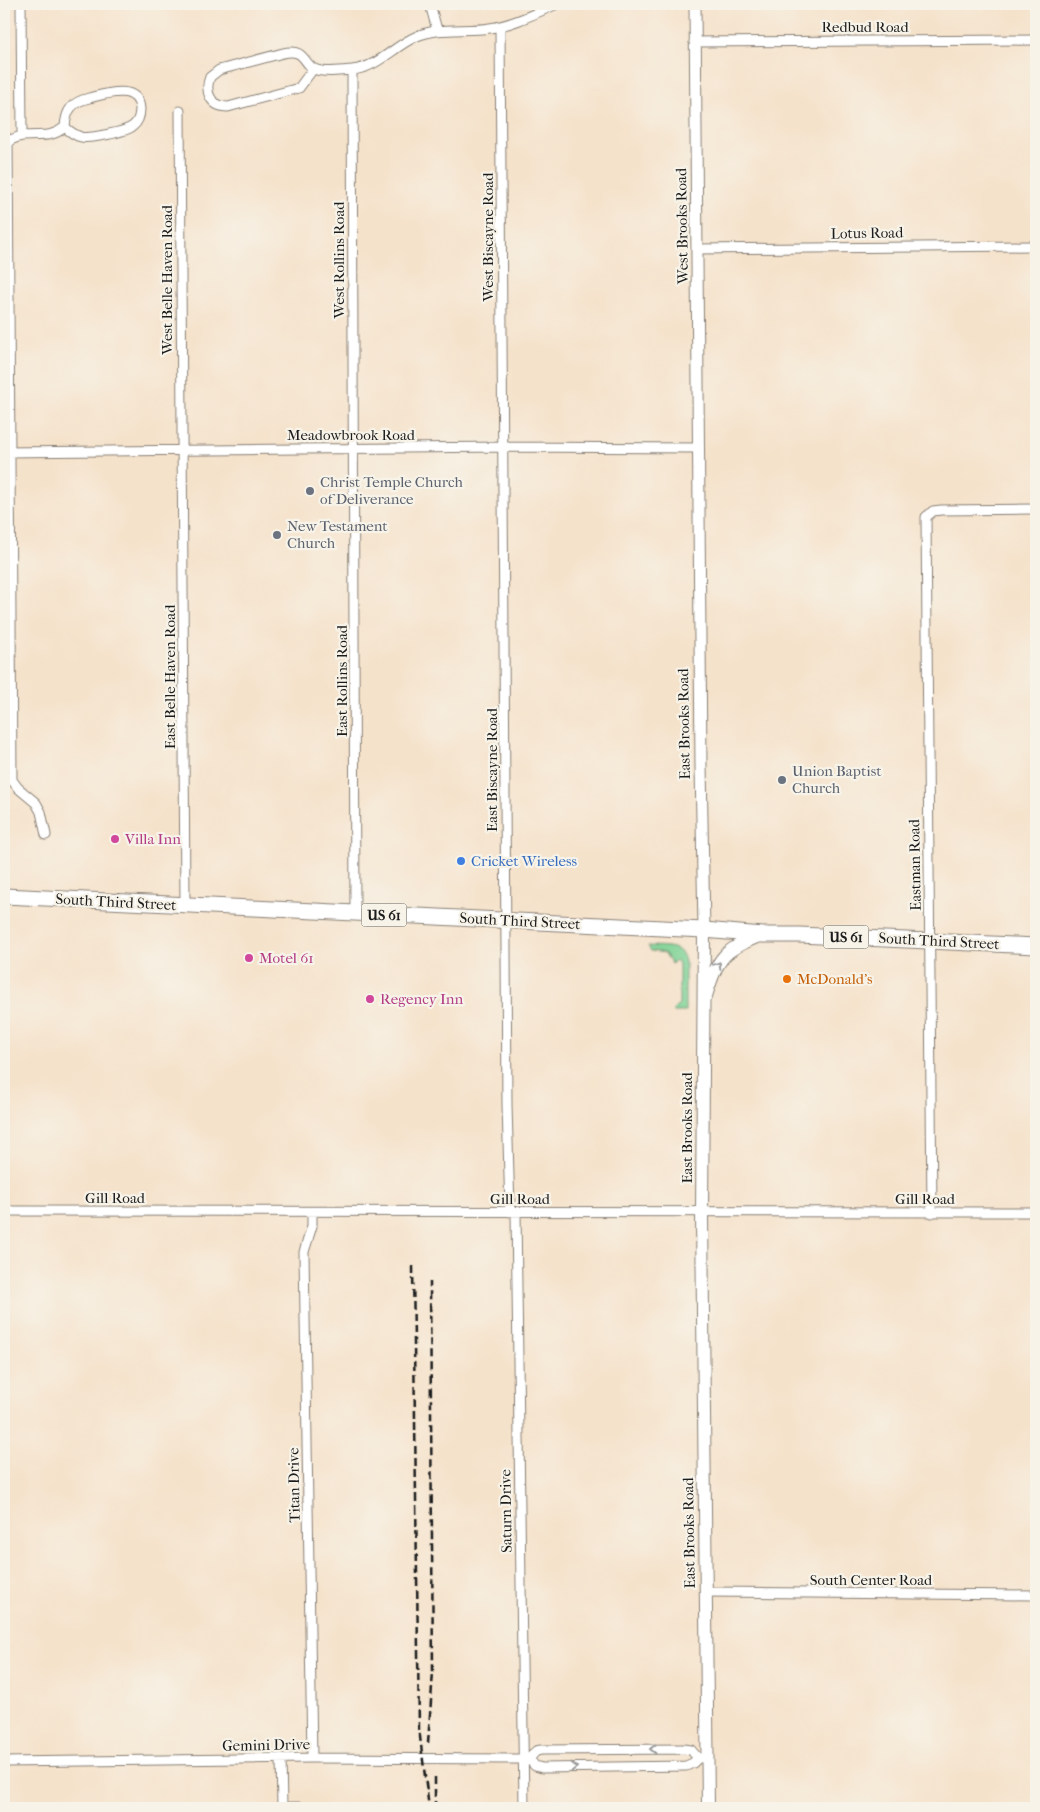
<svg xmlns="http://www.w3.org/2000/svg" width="1040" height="1812" viewBox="0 0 1040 1812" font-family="'IM FELL French Canon',serif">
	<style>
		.green { fill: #7ed295; stroke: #4d7758 }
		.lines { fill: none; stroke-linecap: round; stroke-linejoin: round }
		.minor-casing { stroke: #887f74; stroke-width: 11 }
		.tertiary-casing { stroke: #887f74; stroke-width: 13 }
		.secondary-casing { stroke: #887f74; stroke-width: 14 }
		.trunk-casing { stroke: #887f74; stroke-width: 17 }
		.minor { stroke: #fff; stroke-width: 9 }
		.tertiary { stroke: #fff; stroke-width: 11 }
		.secondary { stroke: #fff; stroke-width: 12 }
		.trunk { stroke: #fff; stroke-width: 15 }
		.rail { stroke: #1c1c1c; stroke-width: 2.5; stroke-dasharray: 8 4; stroke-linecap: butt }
		.oneway { stroke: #999 }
		.worship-dot { fill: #6b7280; stroke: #f7f3e8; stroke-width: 2 }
		.hotel-dot { fill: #d1479c; stroke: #f7f3e8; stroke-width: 2 }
		.shop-dot { fill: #3f7fe0; stroke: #f7f3e8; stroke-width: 2 }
		.food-dot { fill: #e8710a; stroke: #f7f3e8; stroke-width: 2 }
		.labels { text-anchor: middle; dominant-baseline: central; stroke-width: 4.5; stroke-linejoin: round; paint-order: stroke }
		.shield { fill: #f7f3e8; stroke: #5e5c59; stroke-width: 1 }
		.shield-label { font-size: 14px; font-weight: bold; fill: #1c1c1c }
		.street-label { font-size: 15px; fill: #1c1c1c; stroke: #f7f3e8 }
		.worship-label { font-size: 15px; fill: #5b616d; stroke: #f7f3e8; text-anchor: start }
		.hotel-label { font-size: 15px; fill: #b23c85; stroke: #f7f3e8; text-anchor: start }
		.shop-label { font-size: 15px; fill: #366cbe; stroke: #f7f3e8; text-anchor: start }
		.food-label { font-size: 15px; fill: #c56008; stroke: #f7f3e8; text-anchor: start }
	</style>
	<rect width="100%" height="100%" fill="#f7f3e8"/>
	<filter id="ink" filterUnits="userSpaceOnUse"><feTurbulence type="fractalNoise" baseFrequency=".02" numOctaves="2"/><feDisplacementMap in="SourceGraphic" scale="10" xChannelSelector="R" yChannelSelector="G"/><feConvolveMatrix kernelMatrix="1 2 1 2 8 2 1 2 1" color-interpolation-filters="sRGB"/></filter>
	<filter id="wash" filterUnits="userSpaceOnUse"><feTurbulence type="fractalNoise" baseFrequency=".0096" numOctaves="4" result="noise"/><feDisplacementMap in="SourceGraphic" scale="20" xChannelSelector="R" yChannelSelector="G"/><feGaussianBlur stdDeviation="1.12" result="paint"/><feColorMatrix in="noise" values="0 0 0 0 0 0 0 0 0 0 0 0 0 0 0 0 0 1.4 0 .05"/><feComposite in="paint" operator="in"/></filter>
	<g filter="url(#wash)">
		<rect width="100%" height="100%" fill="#f5e2cb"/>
		<path class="green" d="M 648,946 C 663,947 683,944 685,962 L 685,1012 L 674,1012 L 673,1010 L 679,1005 L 679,964 L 677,961 L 671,964 L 665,953 L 651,951 Z"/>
	</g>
	<g filter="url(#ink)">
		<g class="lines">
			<defs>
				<path id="minor" d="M 21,4 L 22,136
					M 430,4 L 437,30
					M 500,26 L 507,1105 L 510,1212
					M 694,42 L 1036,40
					M 313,69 L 299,88 L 228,107 C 211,107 204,92 210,77 L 219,70 L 283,53 C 307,47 303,67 317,70 C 327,73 342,71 352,70 C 377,68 393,47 415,37 C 439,26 464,32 490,28 C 512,25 536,13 557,4
					M 352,70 L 355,914
					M 180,111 L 185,905
					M 4,134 L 8,141 C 13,139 19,136 24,136 C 41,134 50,139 65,127 C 66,110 72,102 89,98 C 105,94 138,83 140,109 C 140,116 138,122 133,126 C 126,132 89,139 81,137 C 74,135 69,131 65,127
					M 8,141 L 12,780
					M 697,249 L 1036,246
					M 4,452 L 504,447 L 699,448
					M 4,774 L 12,780 L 18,788 L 36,803 L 41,812 L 46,835
					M 4,1211 L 1036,1212
					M 312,1212 L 312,1226 L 304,1252 L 312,1758
					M 516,1212 L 524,1808
					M 932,1213 L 926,517 L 933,511 L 941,510 L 1036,509
					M 706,1592 L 1036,1595
					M 281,1758 L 282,1807 L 299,1807 L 299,1808
					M 529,1759 L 535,1766 L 542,1768 L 686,1766 L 693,1763 L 698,1758 L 702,1758
					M 4,1762 L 312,1758 L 529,1759 L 536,1751 L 541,1750 L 684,1749 L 691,1750 L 698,1758"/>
				<path id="tertiary" d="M 695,4 L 701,765 L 704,930"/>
				<path id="secondary" d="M 704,930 L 702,1213 L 708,1808
					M 706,996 C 718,957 723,950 762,935"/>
				<path id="trunk" d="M 4,896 L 704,930 L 763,935 L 799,935 L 1036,946"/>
			</defs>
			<use href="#minor" class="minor-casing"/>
			<use href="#tertiary" class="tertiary-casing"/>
			<use href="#secondary" class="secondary-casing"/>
			<use href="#trunk" class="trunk-casing"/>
			<use href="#minor" class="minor"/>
			<use href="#tertiary" class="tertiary"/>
			<use href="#secondary" class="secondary"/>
			<use href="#trunk" class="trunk"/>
			<path class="rail" d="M 413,1266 L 419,1729 L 429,1808
				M 428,1743 L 433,1672 L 430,1282
				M 435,1777 L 435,1806"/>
		</g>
		<defs><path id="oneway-chevron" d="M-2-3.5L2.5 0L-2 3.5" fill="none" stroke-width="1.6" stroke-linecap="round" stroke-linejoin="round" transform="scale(1.25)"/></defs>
		<g class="oneway">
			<use href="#oneway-chevron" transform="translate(718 965) rotate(-57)"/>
			<use href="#oneway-chevron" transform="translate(653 1749) rotate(180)"/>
			<use href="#oneway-chevron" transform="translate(574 1767) rotate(-1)"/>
		</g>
	</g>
	<g class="worship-dot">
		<circle cx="310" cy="491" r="5"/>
		<circle cx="277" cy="535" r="5"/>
		<circle cx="782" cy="780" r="5"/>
	</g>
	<g class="hotel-dot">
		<circle cx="115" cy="839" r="5"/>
		<circle cx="249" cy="958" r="5"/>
		<circle cx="370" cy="999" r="5"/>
	</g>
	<circle class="shop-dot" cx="461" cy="861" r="5"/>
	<circle class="food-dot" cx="787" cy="979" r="5"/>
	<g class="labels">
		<g class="shield">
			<rect x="361.5" y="903.5" width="45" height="23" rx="4"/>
			<rect x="823.5" y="925.5" width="45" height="23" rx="4"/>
		</g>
		<g class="shield-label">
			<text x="384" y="915">US 61</text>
			<text x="846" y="937">US 61</text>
		</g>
		<g class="street-label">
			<text x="865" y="27">Redbud Road</text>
			<text transform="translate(682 226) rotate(-91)">West Brooks Road</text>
			<text transform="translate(867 233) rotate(-1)">Lotus Road</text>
			<text transform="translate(488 237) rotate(-90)">West Biscayne Road</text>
			<text transform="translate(339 260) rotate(-90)">West Rollins Road</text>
			<text transform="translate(167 280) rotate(-90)">West Belle Haven Road</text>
			<text x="351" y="435">Meadowbrook Road</text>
			<text transform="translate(170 677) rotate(-90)">East Belle Haven Road</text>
			<text transform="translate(342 681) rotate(-90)">East Rollins Road</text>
			<text transform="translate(684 724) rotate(-91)">East Brooks Road</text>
			<text transform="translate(492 770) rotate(-90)">East Biscayne Road</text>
			<text transform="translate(915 865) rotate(-91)">Eastman Road</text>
			<text transform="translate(116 902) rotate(3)">South Third Street</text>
			<text transform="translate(520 921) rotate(3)">South Third Street</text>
			<text transform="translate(939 941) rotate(3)">South Third Street</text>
			<text transform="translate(687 1128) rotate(-90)">East Brooks Road</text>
			<text x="115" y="1198">Gill Road</text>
			<text x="520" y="1199">Gill Road</text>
			<text x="925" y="1199">Gill Road</text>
			<text transform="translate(294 1485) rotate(-91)">Titan Drive</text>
			<text transform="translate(506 1511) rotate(-91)">Saturn Drive</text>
			<text transform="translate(689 1533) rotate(-91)">East Brooks Road</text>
			<text x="871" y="1580">South Center Road</text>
			<text transform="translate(266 1745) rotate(-1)">Gemini Drive</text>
		</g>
		<g class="worship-label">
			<text x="320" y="482">Christ Temple Church<tspan x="320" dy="17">of Deliverance</tspan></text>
			<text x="287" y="526">New Testament<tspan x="287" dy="17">Church</tspan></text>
			<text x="792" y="771">Union Baptist<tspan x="792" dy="17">Church</tspan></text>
		</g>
		<g class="hotel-label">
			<text x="125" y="839">Villa Inn</text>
			<text x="259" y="958">Motel 61</text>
			<text x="380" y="999">Regency Inn</text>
		</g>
		<g class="shop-label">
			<text x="471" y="861">Cricket Wireless</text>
		</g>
		<g class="food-label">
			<text x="797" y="979">McDonald's</text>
		</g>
	</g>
	<rect width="1040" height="1812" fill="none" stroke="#f7f3e8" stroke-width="20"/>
</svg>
